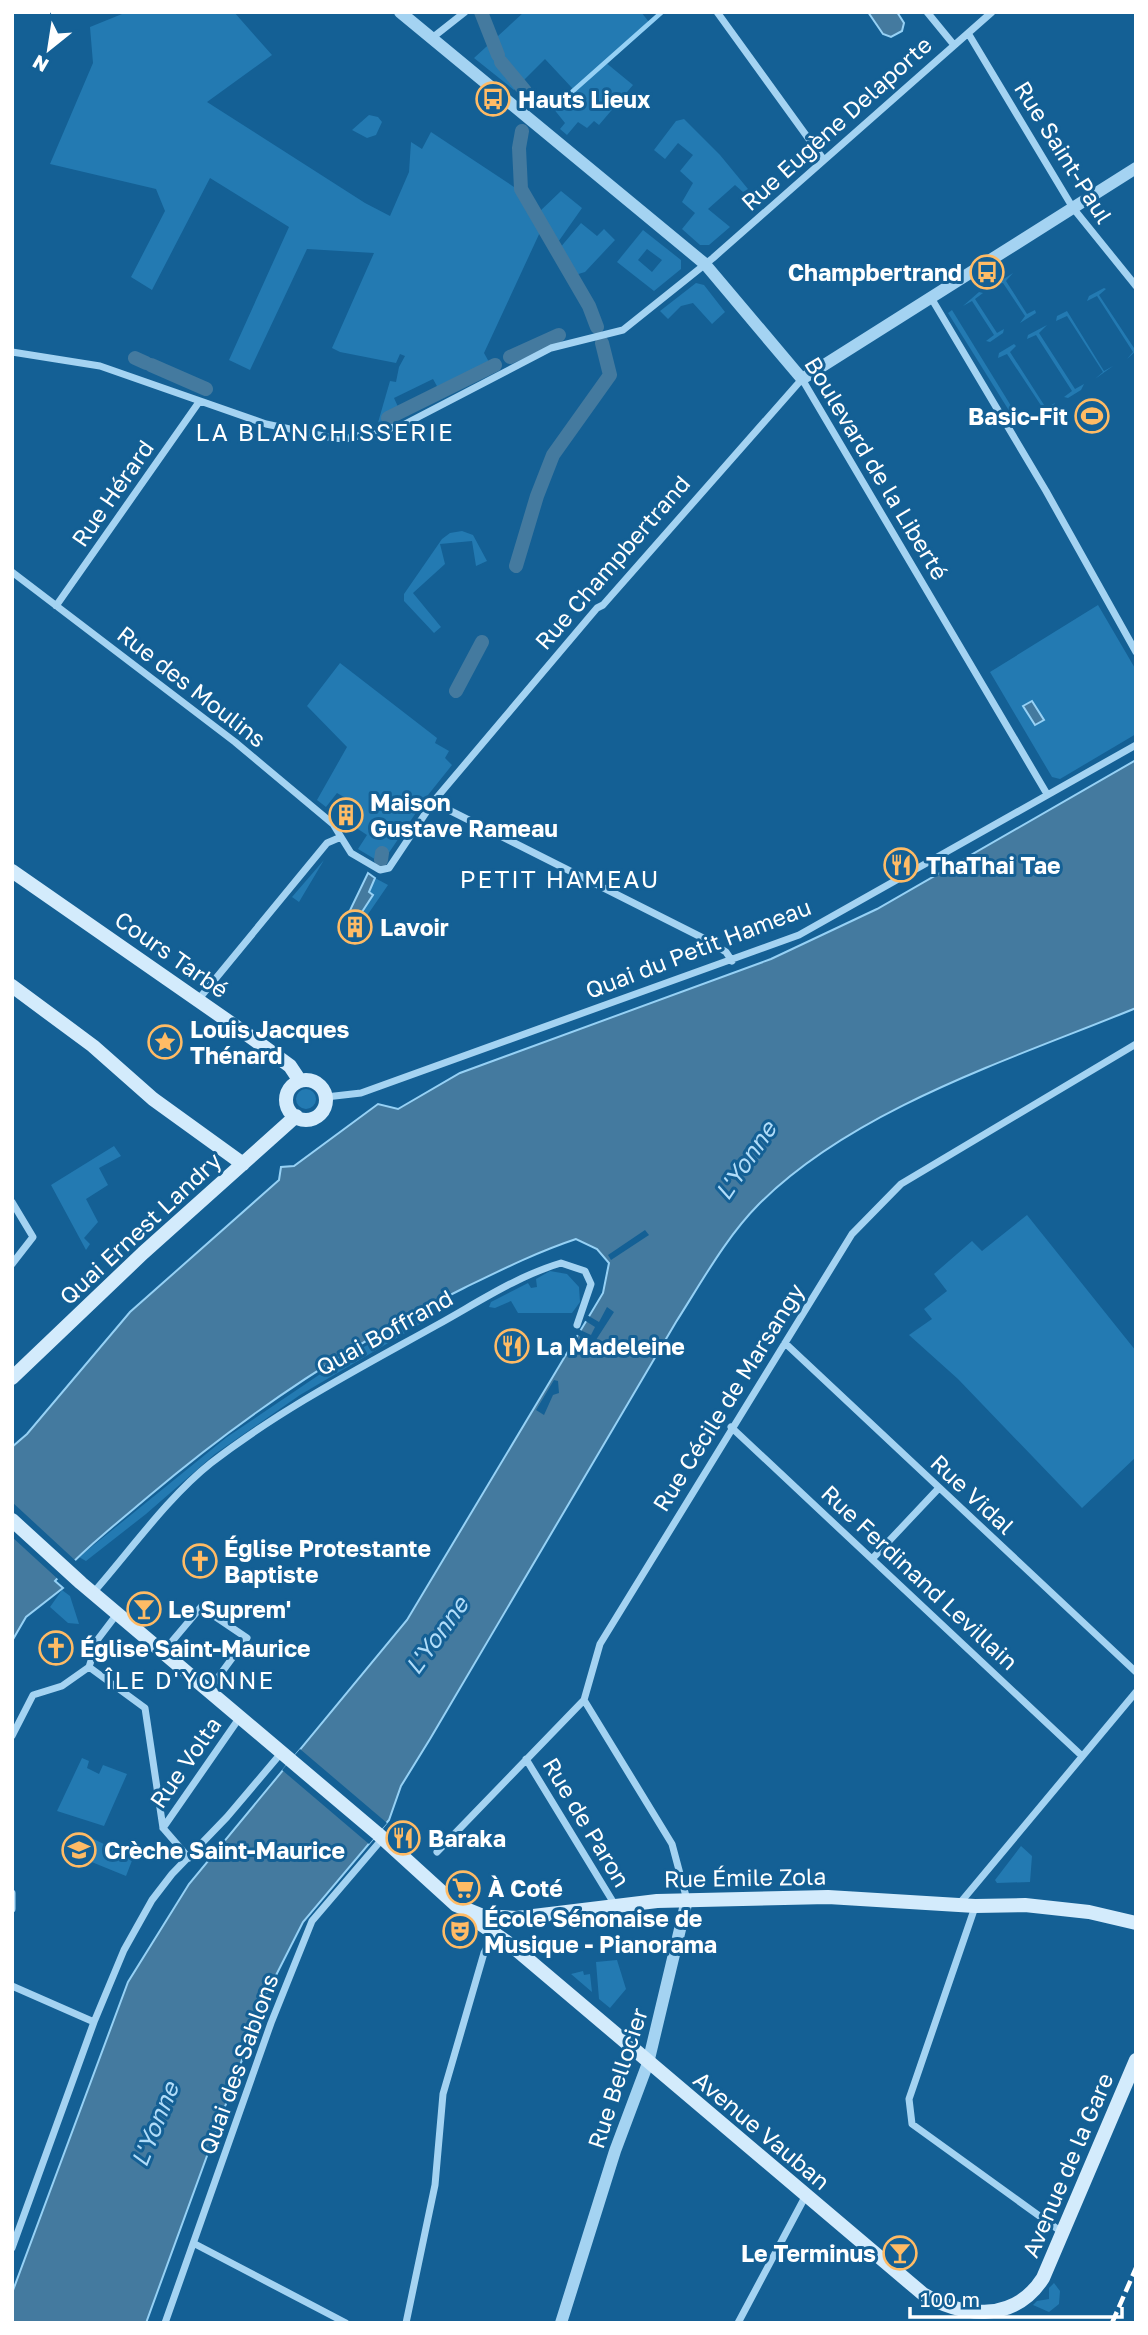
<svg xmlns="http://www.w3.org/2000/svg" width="1148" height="2335" viewBox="0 0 1148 2335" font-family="'Golos Text',sans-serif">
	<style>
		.green { fill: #237ab2; fill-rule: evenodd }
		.water { fill: #447a9f; stroke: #96d1f5; stroke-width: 2 }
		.pier { fill: #146095 }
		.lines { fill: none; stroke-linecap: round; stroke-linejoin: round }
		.stream { stroke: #96d1f5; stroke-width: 4.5 }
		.canal { stroke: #447a9f; stroke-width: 14 }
		.minor { stroke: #a4d3f2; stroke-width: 7 }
		.tertiary { stroke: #a4d3f2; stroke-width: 12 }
		.secondary { stroke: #d3ebfc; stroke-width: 14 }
		.rail { stroke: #fff; stroke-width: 4.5; stroke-dasharray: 12 5; stroke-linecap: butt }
		.labels { text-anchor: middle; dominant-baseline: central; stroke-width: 6; stroke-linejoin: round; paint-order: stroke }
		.poi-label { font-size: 23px; font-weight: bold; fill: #fff; stroke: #146095; text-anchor: start }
		.street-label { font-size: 23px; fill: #fff; stroke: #146095 }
		.neighbourhood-label { font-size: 24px; letter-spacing: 2px; fill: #fff; stroke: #146095 }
		.water-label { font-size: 24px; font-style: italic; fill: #b0dcf9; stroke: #146095 }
	</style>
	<rect width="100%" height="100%" fill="#146095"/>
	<path class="green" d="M 127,12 L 234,12 L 272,55 L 207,102 L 365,203 L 390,216 L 409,172 L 411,142 L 422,149 L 431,132 L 520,191 L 541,230 L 484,353 L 489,362 L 438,388 L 433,379 L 394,398 L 399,409 L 390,413 L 387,423 L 377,426 L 390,381 L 396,382 L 399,367 L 405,356 L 400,354 L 396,363 L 340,352 L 332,348 L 374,253 L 307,249 L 250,370 L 229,360 L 289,227 L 210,178 L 152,290 L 131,277 L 165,211 L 156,189 L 50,164 L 93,63 L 90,27 Z
		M 524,12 L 641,12 L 649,22 L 605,62 L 633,85 L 599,125 L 594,121 L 587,128 L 578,122 L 567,135 L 560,129 L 565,123 L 553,108 L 573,89 L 545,59 L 514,90 L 474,58 Z
		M 369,115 L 378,117 L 382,122 L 376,135 L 367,138 L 352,130 Z
		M 684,119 L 720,155 L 748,189 L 743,192 L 735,185 L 708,209 L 730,227 L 709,245 L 700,245 L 682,229 L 695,213 L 682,202 L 693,183 L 680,171 L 693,155 L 678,143 L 665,159 L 654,150 L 676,121 Z
		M 561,191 L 582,208 L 556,245 L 538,213 Z
		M 581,223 L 597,236 L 604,229 L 615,240 L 585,272 L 575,275 L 559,249 Z
		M 643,230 L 681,260 L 681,269 L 654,291 L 617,262 ZM 647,249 L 662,260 L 652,272 L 638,260 Z
		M 1013,273 L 1006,281 L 1027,314 L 1035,310 L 1036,313 L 1020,323 L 1025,316 L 1003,283 L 996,284 Z
		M 696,283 L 704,285 L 725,312 L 712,324 L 693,303 L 681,306 L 668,319 L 660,311 Z
		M 1104,288 L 1106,289 L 1099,295 L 1136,351 L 1127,359 L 1133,352 L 1097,296 L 1087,301 L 1089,296 Z
		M 979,292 L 983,293 L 975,299 L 997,333 L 1004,329 L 1003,333 L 990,342 L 986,341 L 994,335 L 972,301 L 963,306 Z
		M 952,310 L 1021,422 L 1018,425 L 948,313 Z
		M 1067,311 L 1104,371 L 1113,366 L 1095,379 L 1103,372 L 1067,316 L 1056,321 L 1057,316 Z
		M 1047,325 L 1039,333 L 1075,389 L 1084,384 L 1081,390 L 1068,398 L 1064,397 L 1072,391 L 1036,335 L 1027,339 L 1028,335 Z
		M 1014,344 L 1016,346 L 1010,352 L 1046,408 L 1055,403 C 1052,410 1043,417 1035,416 L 1044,410 L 1007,354 L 998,358 L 999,353 Z
		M 462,531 L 473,535 L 487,561 L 476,566 L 472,541 L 440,544 L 445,564 L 413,593 L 441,627 L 434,633 L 404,601 L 404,594 L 442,539 L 450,533 Z
		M 1098,605 L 1136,670 L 1136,734 L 1060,779 L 1052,777 L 990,672 Z
		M 340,663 L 437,738 L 435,743 L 449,751 L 445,758 L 452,765 L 428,795 L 384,860 L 378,861 L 358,849 L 367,835 L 352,825 L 363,808 L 337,793 L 326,807 L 317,800 L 347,747 L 307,706 Z
		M 324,860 L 299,902 L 292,897 Z
		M 375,878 L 388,885 L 364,920 L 359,916 L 373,896 L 368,892 Z
		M296 1099a10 10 0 1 1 20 0a10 10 0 1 1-20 0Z
		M 114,1146 L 121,1156 L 99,1168 L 108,1185 L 86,1199 L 98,1222 L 84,1238 L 90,1244 L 86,1250 L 51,1185 Z
		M 1027,1215 L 1136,1351 L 1136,1457 L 1082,1508 L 958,1379 L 909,1335 L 932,1319 L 924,1309 L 947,1291 L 934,1274 L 972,1241 L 982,1251 Z
		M 550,1271 L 567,1274 L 579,1287 L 580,1302 L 572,1313 L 518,1313 L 511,1301 L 495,1308 L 489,1307 L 491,1302 L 528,1283 L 531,1288 L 537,1287 L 536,1279 Z
		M 431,1310 L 434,1316 L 300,1395 L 215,1454 L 146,1514 L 86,1561 L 79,1557 L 227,1437 L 344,1358 Z
		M 62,1590 L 70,1596 L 79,1624 L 68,1623 L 50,1607 Z
		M 82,1758 L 89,1761 L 87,1768 L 99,1774 L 103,1765 L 127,1774 L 104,1826 L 57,1811 Z
		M 81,1833 L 133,1858 L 126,1876 L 72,1854 Z
		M 1021,1846 L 1032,1856 L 1030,1882 L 997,1883 L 995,1880 Z
		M 617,1960 L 626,1989 L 610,2008 L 599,1999 L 596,1962 Z
		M 583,1971 L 584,1975 L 590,1974 L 592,1992 L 571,1974 Z
		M 1054,2283 L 1060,2291 L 1059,2304 L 1049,2312 L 1033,2305 L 1037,2301 L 1049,2299 L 1049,2288 Z"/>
	<path class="water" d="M 868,12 L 897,12 L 904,23 L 902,31 L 891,37 L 883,34 Z
		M 1032,701 L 1044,720 L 1035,725 L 1023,706 Z
		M 1136,760 L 1136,1008 C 1012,1059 855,1108 759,1204 C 726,1237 701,1283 676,1322 L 430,1739 L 401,1786 L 389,1820 L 303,1922 L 265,1997 L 146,2323 L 12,2323 L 12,2293 L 128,1982 L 189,1884 L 407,1620 L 603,1293 L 609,1263 L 597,1249 L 576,1239 C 537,1252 501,1270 464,1288 C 350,1344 246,1414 149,1496 C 117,1523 83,1550 55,1581 L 63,1588 L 26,1617 L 12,1641 L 12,1447 L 27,1434 L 130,1312 L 279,1180 L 281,1167 L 294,1166 L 378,1104 L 398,1109 L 460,1073 L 771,959 L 877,909 Z
		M 368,873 L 375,878 L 369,892 L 373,895 L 347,935 L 340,931 Z"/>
	<path class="pier" d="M 645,1230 L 649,1235 L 611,1260 L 608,1255 Z
		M 607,1307 L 614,1312 L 585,1357 L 580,1353 L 587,1341 L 576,1334 L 578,1329 L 591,1335 L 595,1327 L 584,1320 L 587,1315 L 599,1322 Z
		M 554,1380 L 558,1381 L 559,1393 L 553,1395 L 544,1415 L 536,1410 Z
		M 12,1502 L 77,1562 L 60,1581 L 12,1537 Z
		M 300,1749 L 387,1823 L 369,1844 L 282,1770 Z"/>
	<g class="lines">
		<path class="stream" d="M 555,107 L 662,12"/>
		<path class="canal" d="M 481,12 L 498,55
			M 501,62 L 525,91 L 526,99
			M 522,131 L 519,148 L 521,189 L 589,306 L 597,327
			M 510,357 L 559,335
			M 135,358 L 146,363
			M 151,365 L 206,389
			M 388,418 L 495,365
			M 516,566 L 537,496 L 553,455 L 610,375 L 602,343
			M 456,691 L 482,642
			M 381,860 L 382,853"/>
		<path class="minor" d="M 717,12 L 824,160
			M 927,12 L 954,45
			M 968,33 L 1073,208 L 1136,286
			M 432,38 L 465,12
			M 930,296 L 1046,491 L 1136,652
			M 12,352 L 100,366 L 266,424 L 333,438 L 345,439 L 403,425 L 551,348 L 623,330 L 713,258 L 992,12
			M 12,572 L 235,742 L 333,824 L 341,837
			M 56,606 L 199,402
			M 433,802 L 705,939 L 726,952 L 732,961
			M 198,1000 L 327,843 L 341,837 L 351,853 L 380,870 L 389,868 L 433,802 L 597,608 L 603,605 L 802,379 L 1047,794
			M 326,1097 L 361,1093 L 799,935 L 1136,745
			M 12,1202 L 33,1237 L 12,1264
			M 785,1343 L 1136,1672
			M 731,1427 L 1082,1756
			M 872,1559 L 938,1489
			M 93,1593 C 130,1551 168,1497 211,1463 C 281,1409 360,1368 437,1325 C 477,1303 517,1276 561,1263 L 585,1271 L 591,1284 L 577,1325
			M 163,1652 L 201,1607 L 247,1638 L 208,1691
			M 89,1667 L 145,1708 L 163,1828 L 189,1858
			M 584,1700 L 672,1844 L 687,1900
			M 12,1736 L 33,1695 L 62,1686 L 89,1667 L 98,1639 L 117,1614
			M 526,1759 L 615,1905
			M 163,1828 L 240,1717
			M 437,1852 L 584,1700 L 600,1644 L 852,1234 L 901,1184 L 1136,1044
			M 12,1893 L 12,1909
			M 960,1903 L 1136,1692
			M 975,1907 L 909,2099 L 912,2124 L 1063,2233
			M 12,1986 L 94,2022
			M 195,2244 L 346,2323
			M 12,2248 L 94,2022 L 124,1950 L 152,1900 L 172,1874 L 227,1817 L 282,1752
			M 165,2323 L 271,2023 L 312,1921 L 383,1838
			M 406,2323 L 435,2185 L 443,2094 L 484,1953 L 494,1934
			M 738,2323 L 805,2197"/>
		<path class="tertiary" d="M 400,12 L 705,264 L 802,379 L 1136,168
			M 561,2323 L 615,2151 L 648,2063 L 687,1900"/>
		<path class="secondary" d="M 12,871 L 248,1035 L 290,1066 L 300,1081
			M 12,986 L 93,1046 L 153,1099 L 243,1164
			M286 1100a20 20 0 1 1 40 0a20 20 0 1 1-40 0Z
			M 12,1378 L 143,1253 L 296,1116
			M 12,1520 L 81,1583 L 378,1834 L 456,1905 L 483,1916 L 517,1918 L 657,1901 L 828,1897 L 975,1906 L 1025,1905 L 1089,1912 L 1136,1923
			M 468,1915 L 511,1945 L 923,2294 C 964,2318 1015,2322 1043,2278 L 1136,2060"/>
		<path class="rail" d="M 1112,2323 L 1136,2268"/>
	</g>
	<defs>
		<symbol id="bus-ring" viewBox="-11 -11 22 22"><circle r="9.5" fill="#146095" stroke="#ffbb65" stroke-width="1.5"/><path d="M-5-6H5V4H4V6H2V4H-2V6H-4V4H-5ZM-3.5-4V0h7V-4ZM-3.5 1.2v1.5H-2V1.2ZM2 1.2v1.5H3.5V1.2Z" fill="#ffbb65"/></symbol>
		<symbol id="stadium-ring" viewBox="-11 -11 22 22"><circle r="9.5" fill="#146095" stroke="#ffbb65" stroke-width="1.5"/><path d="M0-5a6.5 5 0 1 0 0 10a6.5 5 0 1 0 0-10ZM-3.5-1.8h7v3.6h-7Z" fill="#ffbb65"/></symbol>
		<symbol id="building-ring" viewBox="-11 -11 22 22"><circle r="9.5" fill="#146095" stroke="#ffbb65" stroke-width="1.5"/><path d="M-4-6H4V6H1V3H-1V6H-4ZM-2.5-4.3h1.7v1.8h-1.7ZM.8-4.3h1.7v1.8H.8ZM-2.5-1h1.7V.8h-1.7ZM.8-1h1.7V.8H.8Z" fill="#ffbb65"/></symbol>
		<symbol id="restaurant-ring" viewBox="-11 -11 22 22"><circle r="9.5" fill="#146095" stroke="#ffbb65" stroke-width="1.5"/><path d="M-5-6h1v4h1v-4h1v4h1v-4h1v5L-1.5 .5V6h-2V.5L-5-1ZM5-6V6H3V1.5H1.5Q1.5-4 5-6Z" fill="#ffbb65"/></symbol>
		<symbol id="sight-ring" viewBox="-11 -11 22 22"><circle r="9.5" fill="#146095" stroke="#ffbb65" stroke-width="1.5"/><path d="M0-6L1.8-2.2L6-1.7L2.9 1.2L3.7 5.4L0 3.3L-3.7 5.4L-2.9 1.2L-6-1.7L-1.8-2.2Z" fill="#ffbb65"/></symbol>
		<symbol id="church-ring" viewBox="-11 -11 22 22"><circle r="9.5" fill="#146095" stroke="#ffbb65" stroke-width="1.5"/><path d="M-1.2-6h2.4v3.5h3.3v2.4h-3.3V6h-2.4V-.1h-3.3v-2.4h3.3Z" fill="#ffbb65"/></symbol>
		<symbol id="bar-ring" viewBox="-11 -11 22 22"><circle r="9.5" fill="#146095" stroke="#ffbb65" stroke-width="1.5"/><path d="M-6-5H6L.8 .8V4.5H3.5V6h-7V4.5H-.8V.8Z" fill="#ffbb65"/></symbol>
		<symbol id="school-ring" viewBox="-11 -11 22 22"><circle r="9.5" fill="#146095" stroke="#ffbb65" stroke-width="1.5"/><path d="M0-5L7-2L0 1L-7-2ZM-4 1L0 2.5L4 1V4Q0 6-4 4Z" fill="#ffbb65"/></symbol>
		<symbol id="supermarket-ring" viewBox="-11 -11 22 22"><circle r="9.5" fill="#146095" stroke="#ffbb65" stroke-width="1.5"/><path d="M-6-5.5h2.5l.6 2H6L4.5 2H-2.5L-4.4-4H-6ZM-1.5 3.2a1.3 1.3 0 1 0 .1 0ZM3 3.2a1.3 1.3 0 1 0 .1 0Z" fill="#ffbb65"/></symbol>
		<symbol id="theatre-ring" viewBox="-11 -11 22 22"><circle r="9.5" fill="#146095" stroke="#ffbb65" stroke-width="1.5"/><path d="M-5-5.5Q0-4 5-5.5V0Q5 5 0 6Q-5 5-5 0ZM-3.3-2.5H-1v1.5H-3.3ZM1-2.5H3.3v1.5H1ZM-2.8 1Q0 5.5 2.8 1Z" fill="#ffbb65"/></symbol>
	</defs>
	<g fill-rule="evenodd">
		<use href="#bus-ring" x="474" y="80" width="38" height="38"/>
		<use href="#bus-ring" x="968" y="253" width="38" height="38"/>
		<use href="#stadium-ring" x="1073" y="397" width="38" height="38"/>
		<use href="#building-ring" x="327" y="796" width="38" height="38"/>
		<use href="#restaurant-ring" x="882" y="846" width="38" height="38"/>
		<use href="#building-ring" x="336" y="908" width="38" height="38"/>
		<use href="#sight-ring" x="146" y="1023" width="38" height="38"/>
		<use href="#restaurant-ring" x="493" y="1327" width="38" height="38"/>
		<use href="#church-ring" x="181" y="1542" width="38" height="38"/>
		<use href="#bar-ring" x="125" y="1590" width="38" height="38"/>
		<use href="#church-ring" x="37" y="1629" width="38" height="38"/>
		<use href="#restaurant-ring" x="384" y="1819" width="38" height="38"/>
		<use href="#school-ring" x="60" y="1831" width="38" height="38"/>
		<use href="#supermarket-ring" x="444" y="1869" width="38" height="38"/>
		<use href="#theatre-ring" x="441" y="1912" width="38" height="38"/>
		<use href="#bar-ring" x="881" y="2234" width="38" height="38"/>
	</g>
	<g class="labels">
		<g class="poi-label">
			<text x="518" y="99">Hauts Lieux</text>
			<text x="962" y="272" text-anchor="end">Champbertrand</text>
			<text x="1068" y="416" text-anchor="end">Basic-Fit</text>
			<text x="370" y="802">Maison<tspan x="370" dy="26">Gustave Rameau</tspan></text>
			<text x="926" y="865">ThaThai Tae</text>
			<text x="380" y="927">Lavoir</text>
			<text x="190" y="1029">Louis Jacques<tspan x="190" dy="26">Thénard</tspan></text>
			<text x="536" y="1346">La Madeleine</text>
			<text x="224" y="1548">Église Protestante<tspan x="224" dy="26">Baptiste</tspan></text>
			<text x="168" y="1609">Le Suprem'</text>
			<text x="80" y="1648">Église Saint-Maurice</text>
			<text x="428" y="1838">Baraka</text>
			<text x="104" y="1850">Crèche Saint-Maurice</text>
			<text x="488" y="1888">À Coté</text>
			<text x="484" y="1918">École Sénonaise de<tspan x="484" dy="26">Musique - Pianorama</tspan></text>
			<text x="876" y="2253" text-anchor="end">Le Terminus</text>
		</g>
		<g class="street-label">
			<text transform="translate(836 123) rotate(-42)">Rue Eugène Delaporte</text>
			<text transform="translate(1064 152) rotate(58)">Rue Saint-Paul</text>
			<text transform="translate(877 468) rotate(59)">Boulevard de la Liberté</text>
			<text transform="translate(112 493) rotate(-55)">Rue Hérard</text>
			<text transform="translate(612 562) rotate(-49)">Rue Champbertrand</text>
			<text transform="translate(192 686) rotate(38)">Rue des Moulins</text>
			<text transform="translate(698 948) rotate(-21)">Quai du Petit Hameau</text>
			<text transform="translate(172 954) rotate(35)">Cours Tarbé</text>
			<text transform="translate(140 1228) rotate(-43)">Quai Ernest Landry</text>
			<text transform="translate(384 1332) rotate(-29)">Quai Boffrand</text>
			<text transform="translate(728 1397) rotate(-58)">Rue Cécile de Marsangy</text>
			<text transform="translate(973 1494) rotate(43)">Rue Vidal</text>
			<text transform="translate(920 1577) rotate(43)">Rue Ferdinand Levillain</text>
			<text transform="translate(185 1762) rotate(-55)">Rue Volta</text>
			<text transform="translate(587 1822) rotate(59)">Rue de Paron</text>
			<text transform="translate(745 1877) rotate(-1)">Rue Émile Zola</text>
			<text transform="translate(238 2064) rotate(-70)">Quai des Sablons</text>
			<text transform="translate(617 2078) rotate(-72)">Rue Bellocier</text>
			<text transform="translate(762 2130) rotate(40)">Avenue Vauban</text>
			<text transform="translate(1067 2165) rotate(-67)">Avenue de la Gare</text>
		</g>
		<g class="neighbourhood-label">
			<text x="325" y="431">LA BLANCHISSERIE</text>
			<text x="560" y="878">PETIT HAMEAU</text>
			<text x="190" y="1679">ÎLE D'YONNE</text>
		</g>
		<g class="water-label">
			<text transform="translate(745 1160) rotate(-56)">L'Yonne</text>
			<text transform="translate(436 1635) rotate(-54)">L'Yonne</text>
			<text transform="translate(154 2124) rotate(-68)">L'Yonne</text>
		</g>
	</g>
	<rect width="1148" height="2335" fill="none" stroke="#ffffff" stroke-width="28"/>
	<g transform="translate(49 49) rotate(210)" stroke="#146095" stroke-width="5" paint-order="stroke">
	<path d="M0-5L12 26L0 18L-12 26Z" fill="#ffffff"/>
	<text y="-10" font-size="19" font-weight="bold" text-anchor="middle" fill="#ffffff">N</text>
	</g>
	<path d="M910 2307v10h212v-10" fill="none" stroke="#ffffff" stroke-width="3.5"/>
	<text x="920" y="2307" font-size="21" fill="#ffffff" stroke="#146095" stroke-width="5" paint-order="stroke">100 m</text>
</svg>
